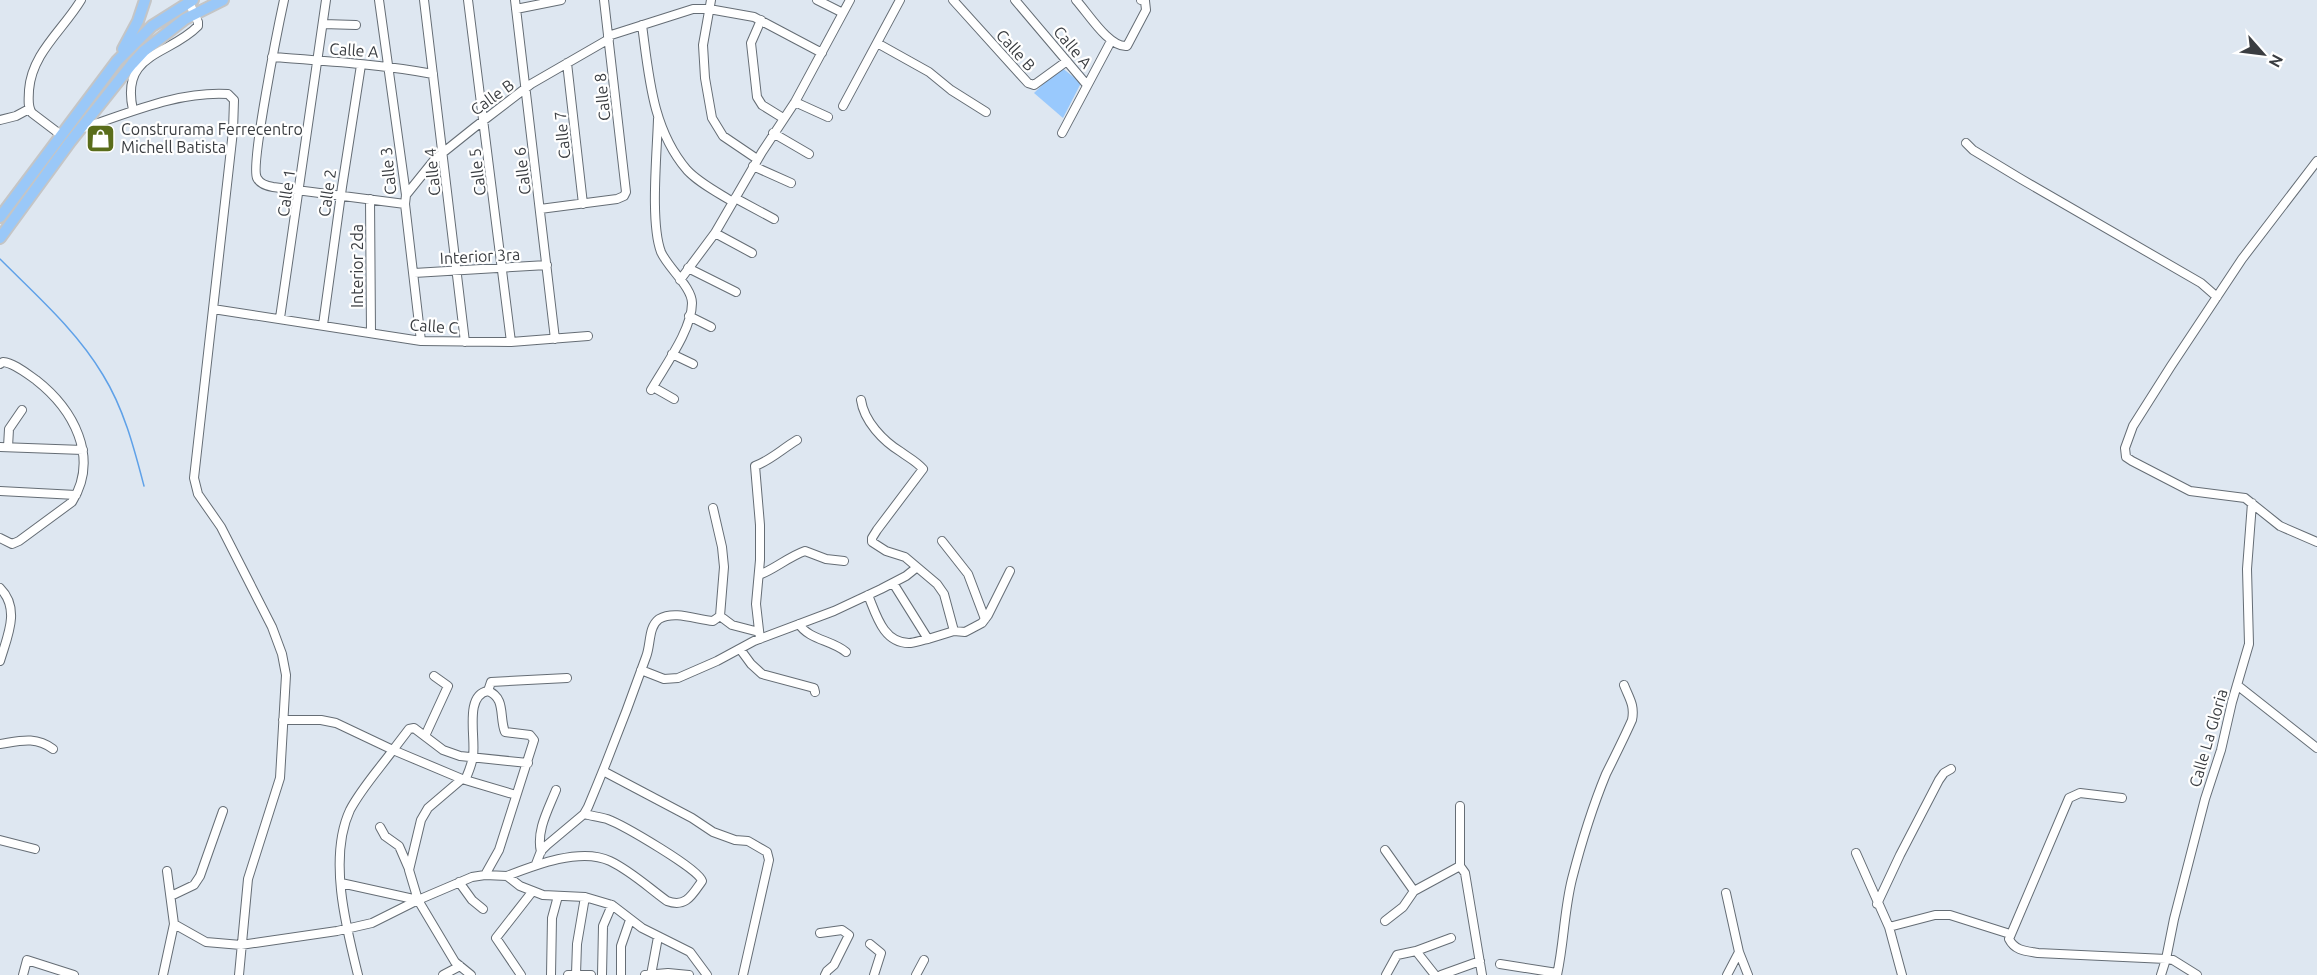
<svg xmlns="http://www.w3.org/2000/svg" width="2317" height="975" viewBox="0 0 2317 975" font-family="Ubuntu,sans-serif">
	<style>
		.green { fill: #99c9fd }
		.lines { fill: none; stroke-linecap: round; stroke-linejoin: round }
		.stream { stroke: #5fa1e8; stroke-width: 1.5 }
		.minor-casing { stroke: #656d75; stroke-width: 10 }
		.major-casing { stroke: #c4c5c6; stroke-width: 14 }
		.minor { stroke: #fff; stroke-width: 8 }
		.major { stroke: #9ac8f8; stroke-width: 10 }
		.labels { text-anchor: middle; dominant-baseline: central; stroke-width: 4.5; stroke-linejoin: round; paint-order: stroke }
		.street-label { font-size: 16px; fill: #3a3d41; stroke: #fff }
		.poi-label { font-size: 16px; fill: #3a3d41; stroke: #fff; text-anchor: start }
	</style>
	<rect width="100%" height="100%" fill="#dee7f1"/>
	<path class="green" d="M 1061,67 L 1081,83 L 1063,118 L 1034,93 Z"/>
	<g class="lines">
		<path class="stream" d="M 0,259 C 36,295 77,331 103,375 C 124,409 134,448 144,486"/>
		<defs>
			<path id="minor" d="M 284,0 C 279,23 250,166 257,178 C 260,184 267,186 273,187 L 405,204
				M 379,0 L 406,195 L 405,204 L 421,341
				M 424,0 L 465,342
				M 468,0 L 511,342
				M 515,0 L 555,339
				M 711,0 L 703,45 L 705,78 L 712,118 L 723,136 L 757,159
				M 817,0 L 843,13
				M 953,0 L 1028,83 L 1034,85 L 1067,61
				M 1015,0 L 1087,85
				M 1076,0 C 1088,13 1109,48 1127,46 L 1146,10 L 1145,1 L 1141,0
				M 516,9 L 561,0
				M 761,20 L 751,43 L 757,97 L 762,105 L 783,118
				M 323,24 L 356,25
				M 642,25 C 649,76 652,129 687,170 C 699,183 717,192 733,202
				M 608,36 L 693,9 L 709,9 L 754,17 L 822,53
				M 877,43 L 929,72 L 951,90 L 986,112
				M 272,57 C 326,61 380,64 433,74
				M 567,63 L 583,204
				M 795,102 L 828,117
				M 843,106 L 900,0
				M 133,110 C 120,52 169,56 198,26 L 198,22 L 188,0
				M 0,120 L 16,116 L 29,109
				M 83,128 C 129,113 178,91 228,94 L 234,100 L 233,131 L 194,478 L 198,494 L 221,527 L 272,627 L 282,654 L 286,675 L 280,778 L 248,879 L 239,975
				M 773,133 L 809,154
				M 1062,133 L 1111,41
				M 61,135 L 32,113 C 27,106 29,98 29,90 C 32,53 63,30 81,0
				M 1966,143 L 1973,150 L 2021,179 L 2201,283 L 2217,297
				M 2317,161 L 2242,259 L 2171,366 L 2133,426 L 2125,448 L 2126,457 L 2132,461 L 2190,491 L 2245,498 L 2280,526 L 2317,542
				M 753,166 L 791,183
				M 406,195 L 435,159 L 475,127 L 531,84 L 609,39
				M 735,198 L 774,219
				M 370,199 L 371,332
				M 540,209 L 617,199 L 624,196 L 626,192 L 604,0
				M 715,233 L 752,253
				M 688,268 L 736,292
				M 414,273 L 547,265
				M 680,280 L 715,233 L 762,152 L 795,102 L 850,0
				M 213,309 L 421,341 L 511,342 L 588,336
				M 689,316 L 711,327
				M 280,318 L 326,0
				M 323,325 L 342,187 L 361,65
				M 672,354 L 693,364
				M 0,364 L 3,362 C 14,363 26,373 36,380 C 73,409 100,457 72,502 L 19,541 L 12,544 L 0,538
				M 653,387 L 674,399
				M 651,390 C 664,367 692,330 692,303 C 692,287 668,268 661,252 C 650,223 657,153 658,119
				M 861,400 C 864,421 883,441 901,452 C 909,458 916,461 923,469 L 877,530 L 872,538 L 872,542 L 886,551 L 905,557 L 937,584 L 944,594 L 954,631
				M 0,447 L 83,450
				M 8,447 L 9,429 L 22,410
				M 0,491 L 76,495
				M 713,508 L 722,547 L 724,567 L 720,616 L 732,625 L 759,632
				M 942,541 L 968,574 L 985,619
				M 759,575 C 775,569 788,557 805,551 L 826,559 L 844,561
				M 893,583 L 928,639 L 954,631 L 965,632 L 982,623 L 988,615 L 1010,571
				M 0,588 C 21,609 7,637 0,661
				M 868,595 C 876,614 883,643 909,643 C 914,643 922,640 928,639
				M 799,624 C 809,640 832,640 846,652
				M 760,639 L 756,604 L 760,560 L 760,525 L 755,466 C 771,460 782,449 797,440
				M 740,649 L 751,664 L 762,674 L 814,688 L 815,692
				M 641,670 L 664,679 L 678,678 L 717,661 L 754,641 L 834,611 L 881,589 L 906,576 L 916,568
				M 2237,685 L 2317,748
				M 488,691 L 491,682 L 567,678
				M 283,720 L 321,720 L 336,723 L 393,750 C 379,769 361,789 350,810 C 328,857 346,927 358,975
				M 425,736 L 448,686 L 434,676
				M 0,744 C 20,741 35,736 53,749
				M 603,771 L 692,818 L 713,832 L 735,840 L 748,841 L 767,852 L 769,860 L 743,975
				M 466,778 C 469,771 472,764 473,756 C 476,738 464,695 488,691 C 506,698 499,717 505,732 L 530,735 L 534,740 L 499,850 L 485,875
				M 462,779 L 393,750 L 409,729 L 414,728 L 443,750 L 460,756 L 528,763
				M 2122,798 L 2080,793 L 2069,798 L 2009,939 C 2015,951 2026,951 2038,953 L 2166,959 L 2173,960 L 2197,975
				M 1460,806 L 1460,866 L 1465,873 L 1482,975
				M 380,827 L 385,836 L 399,846 L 409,869
				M 0,840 L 35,849
				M 1385,850 L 1414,891
				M 541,852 C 536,831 548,810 556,790
				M 1856,853 L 1889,927 L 1902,975
				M 536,864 L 541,851 L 547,845 L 584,814 L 588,807 C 609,757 628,708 646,657 C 651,645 648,627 659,619 C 675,610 697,620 713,621 L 720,616
				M 167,871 L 174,924 L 206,942 L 241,945 L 337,931 L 372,923 L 418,900 L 472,877 L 485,875 L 507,876 L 520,886 L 543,895 L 585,897 L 612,905 L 642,928 L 690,952 L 707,975
				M 507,876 C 535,865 581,847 610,861 C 631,871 649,888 667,901 C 686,908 692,895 702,881 C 699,869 623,825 607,819 C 600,817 592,816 584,814
				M 459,882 L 472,900 L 483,909
				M 341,883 L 418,900
				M 1726,893 L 1739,952 L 1748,975
				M 171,896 L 194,885 L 200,876 L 223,811
				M 1877,904 L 1900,855 L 1939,780 L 1944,773 L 1951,769
				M 1385,921 L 1403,907 L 1414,891 L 1460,866
				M 1889,927 L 1935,915 L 1950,915 L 2010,934
				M 820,933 L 842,930 L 849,935 L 834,965 L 827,971 L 825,975
				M 870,944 L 881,953 L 874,975
				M 1500,964 L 1557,973
				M 576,974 L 577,944 L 585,897
				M 23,975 L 27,960 L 74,975
				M 163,975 L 174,924
				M 443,975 L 460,966
				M 471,975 L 455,962 L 418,900 L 409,870 L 421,820 L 428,808 L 462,779 L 516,795
				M 521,975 L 496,938 L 532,892
				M 551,975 L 552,918 L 558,896
				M 568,975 L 591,975
				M 602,975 L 603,926 L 612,905
				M 621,975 L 621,946 L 630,920
				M 645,975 L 668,973 L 689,975
				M 651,975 L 658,937
				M 916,975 L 924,960
				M 1386,975 L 1397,955 L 1416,951
				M 1435,975 L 1416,951 L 1451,938
				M 1441,975 L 1480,961
				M 1557,975 C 1564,943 1564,911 1572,879 C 1581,844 1592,808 1606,774 C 1615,756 1624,738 1632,720 C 1635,705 1629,698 1624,685
				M 1727,975 L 1739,952
				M 2161,975 L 2166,959 L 2174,919 L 2205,799 L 2221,750 L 2232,702 L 2249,644 L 2247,569 L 2252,503"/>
			<path id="major" d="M 123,49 L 138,21 L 145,0
				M 0,217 L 117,61 L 152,26 L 193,0
				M 0,238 L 70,142 L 132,64 L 144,51 L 185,19 L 223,0"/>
		</defs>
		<use href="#minor" class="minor-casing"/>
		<use href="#major" class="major-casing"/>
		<use href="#minor" class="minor"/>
		<use href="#major" class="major"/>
	</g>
	<defs>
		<symbol id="shop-square" viewBox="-11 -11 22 22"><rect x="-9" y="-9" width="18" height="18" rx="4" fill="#5a6d1b" stroke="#fff"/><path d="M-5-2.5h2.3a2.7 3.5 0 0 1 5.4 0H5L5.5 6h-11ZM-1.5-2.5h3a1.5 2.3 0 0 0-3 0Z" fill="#fff"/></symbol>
	</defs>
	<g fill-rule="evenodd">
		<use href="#shop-square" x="84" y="122" width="33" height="33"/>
	</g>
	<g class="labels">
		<g class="street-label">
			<text transform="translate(1073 47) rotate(50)">Calle A</text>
			<text transform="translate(354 50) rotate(4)">Calle A</text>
			<text transform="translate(1016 50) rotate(48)">Calle B</text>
			<text transform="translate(492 97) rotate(-36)">Calle B</text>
			<text transform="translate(602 97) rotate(-96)">Calle 8</text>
			<text transform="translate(562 135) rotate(-96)">Calle 7</text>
			<text transform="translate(388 171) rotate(-96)">Calle 3</text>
			<text transform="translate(522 171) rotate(-97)">Calle 6</text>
			<text transform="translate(432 172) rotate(-96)">Calle 4</text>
			<text transform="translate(477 172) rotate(-97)">Calle 5</text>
			<text transform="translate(286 193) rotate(-82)">Calle 1</text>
			<text transform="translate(327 193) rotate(-82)">Calle 2</text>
			<text transform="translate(480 256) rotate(-3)">Interior 3ra</text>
			<text transform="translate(357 266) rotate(-90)">Interior 2da</text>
			<text transform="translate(434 326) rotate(4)">Calle C</text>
			<text transform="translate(2208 738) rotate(-74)">Calle La Gloria</text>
		</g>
		<g class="poi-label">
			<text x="121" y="129">Construrama Ferrecentro<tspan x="121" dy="18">Michell Batista</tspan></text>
		</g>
	</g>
	<g transform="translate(2263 54) rotate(118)" stroke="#ffffff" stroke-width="4.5" paint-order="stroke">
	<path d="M0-4.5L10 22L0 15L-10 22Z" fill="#3a3d41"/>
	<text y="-9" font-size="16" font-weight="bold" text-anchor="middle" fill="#3a3d41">N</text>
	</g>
</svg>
